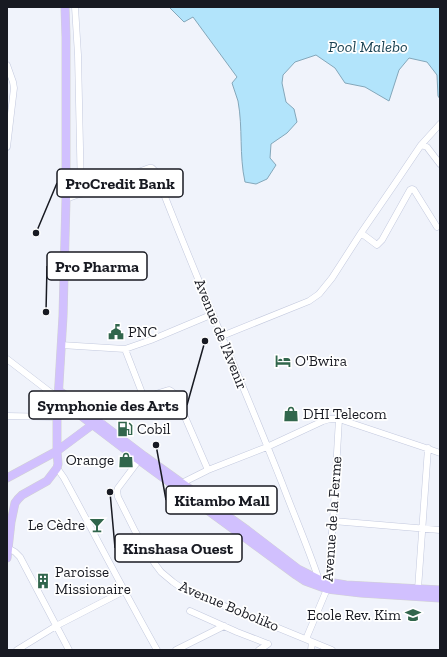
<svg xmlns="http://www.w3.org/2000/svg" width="447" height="657" viewBox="0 0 447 657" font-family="'Zilla Slab',serif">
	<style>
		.water { fill: #b2e4fb; stroke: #84a7ba }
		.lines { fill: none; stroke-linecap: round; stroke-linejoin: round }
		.minor-casing { stroke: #c3c9de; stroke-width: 7 }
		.major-casing { stroke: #d1d1d3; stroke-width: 9 }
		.minor { stroke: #fff; stroke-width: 6 }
		.major { stroke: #d1c0fe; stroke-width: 8 }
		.labels { text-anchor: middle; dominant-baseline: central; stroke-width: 3.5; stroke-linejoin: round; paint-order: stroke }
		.poi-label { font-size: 15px; fill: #181a22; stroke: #fff; text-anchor: start }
		.street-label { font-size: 15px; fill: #181a22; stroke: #fff }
		.water-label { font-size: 16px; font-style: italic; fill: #1c4454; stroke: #fff }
		.leader { fill: none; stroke: #181a22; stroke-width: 1.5 }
		.callout-dot { fill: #181a22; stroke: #fff; stroke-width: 1.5 }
		.callout { fill: #fff; stroke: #181a22; stroke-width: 1.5 }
		.callout-label { font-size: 16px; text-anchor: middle; font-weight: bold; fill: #181a22 }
	</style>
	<rect width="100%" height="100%" fill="#f0f3fb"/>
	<path class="water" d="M 169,7 L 440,7 L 440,99 L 438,96 L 437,75 L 427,62 L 409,58 L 399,70 L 389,101 L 365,87 L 345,83 L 335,68 L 316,55 L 295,62 L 283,75 L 282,83 L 286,102 L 294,109 L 297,122 L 287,133 L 271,144 L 270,158 L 276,165 L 267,179 L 256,184 L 245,182 C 239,155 243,128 238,101 C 236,95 234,89 232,83 L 237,77 L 193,17 L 184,22 Z"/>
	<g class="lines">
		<defs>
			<path id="minor" d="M 75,7 L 78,55 L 81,194
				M 7,65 L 13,82 L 14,88 L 7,147
				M 421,145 L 427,147 L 440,164
				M 66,199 L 149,168 L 152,168 L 155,171 C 195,276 241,379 282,483 C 294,515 308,547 319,580
				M 361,233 L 377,245 L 382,240 L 410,190 L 412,189 L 414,190 L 437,227
				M 222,336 L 309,301 L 319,294 L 332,278 L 361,233 L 394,185 L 421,145 L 440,124
				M 61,345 L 125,349 L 151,340 L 213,314
				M 125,349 L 144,398
				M 7,359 L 59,399
				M 7,416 L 57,417
				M 98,421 C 120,405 143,398 169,390 L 171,391 L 175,394 L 208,470
				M 139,460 L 118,488 L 117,491 L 118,497 L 135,531 L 155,564 L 161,572 L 173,582 L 183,589 L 332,650
				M 57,468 L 64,478 C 95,535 125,593 157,650
				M 180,486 L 182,483 L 208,470 L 267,447 L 323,421 L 330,419 L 339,419 L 423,447 L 440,453
				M 333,521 L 440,530
				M 8,548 L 15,552 L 20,557 L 69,650
				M 418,589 L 428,448
				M 190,611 L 237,632 L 268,644
				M 306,639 L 327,589 L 333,521 L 339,419
				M 17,650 L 56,626 L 124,591
				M 176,650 L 224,626
				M 259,650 L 268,644
				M 311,650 L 312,642"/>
			<path id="major" d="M 59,391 L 71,399 L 98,421 L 144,456 L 247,530 L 298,569 L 318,579 L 328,582 L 346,585 L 440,590
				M 59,399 L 139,460 L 296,575 L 305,581 L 327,589 L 361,593 L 440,598
				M 7,478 L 57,451 L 96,422
				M 7,558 L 11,522 L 15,503 L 18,499 L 22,495 L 47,481 L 57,468 L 58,464 L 57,451 L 57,417 L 63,316 L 66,199 L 66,37 L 65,7"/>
		</defs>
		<use href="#minor" class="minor-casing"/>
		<use href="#major" class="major-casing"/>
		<use href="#minor" class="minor"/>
		<use href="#major" class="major"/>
	</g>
	<defs>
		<symbol id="civic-bare" viewBox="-9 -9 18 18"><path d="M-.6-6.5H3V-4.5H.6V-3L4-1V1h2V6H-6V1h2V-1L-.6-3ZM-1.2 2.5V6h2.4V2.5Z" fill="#31664c" stroke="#fff" stroke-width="2.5" paint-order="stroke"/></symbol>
		<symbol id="hotel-bare" viewBox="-9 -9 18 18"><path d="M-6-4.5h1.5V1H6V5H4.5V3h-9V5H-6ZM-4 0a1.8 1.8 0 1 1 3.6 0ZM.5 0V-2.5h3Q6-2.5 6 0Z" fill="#31664c" stroke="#fff" stroke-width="2.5" paint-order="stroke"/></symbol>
		<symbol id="shop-bare" viewBox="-9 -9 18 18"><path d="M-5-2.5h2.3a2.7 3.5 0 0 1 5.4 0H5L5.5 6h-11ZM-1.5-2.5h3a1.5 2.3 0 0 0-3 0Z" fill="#31664c" stroke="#fff" stroke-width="2.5" paint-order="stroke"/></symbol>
		<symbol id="fuel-bare" viewBox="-9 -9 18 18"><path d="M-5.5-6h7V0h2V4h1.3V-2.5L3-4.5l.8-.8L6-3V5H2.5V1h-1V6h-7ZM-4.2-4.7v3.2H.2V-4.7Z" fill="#31664c" stroke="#fff" stroke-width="2.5" paint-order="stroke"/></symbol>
		<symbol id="bar-bare" viewBox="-9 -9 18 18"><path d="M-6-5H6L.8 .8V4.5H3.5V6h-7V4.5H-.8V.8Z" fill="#31664c" stroke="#fff" stroke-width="2.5" paint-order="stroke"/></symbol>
		<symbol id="building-bare" viewBox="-9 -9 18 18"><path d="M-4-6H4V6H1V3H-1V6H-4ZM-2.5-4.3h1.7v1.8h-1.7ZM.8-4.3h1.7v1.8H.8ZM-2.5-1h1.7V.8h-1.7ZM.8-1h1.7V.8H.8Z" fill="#31664c" stroke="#fff" stroke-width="2.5" paint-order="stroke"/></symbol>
		<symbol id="school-bare" viewBox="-9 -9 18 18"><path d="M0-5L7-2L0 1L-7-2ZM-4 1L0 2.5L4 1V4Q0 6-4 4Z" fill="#31664c" stroke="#fff" stroke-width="2.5" paint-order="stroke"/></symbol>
	</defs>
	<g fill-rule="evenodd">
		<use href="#civic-bare" x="105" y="321" width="22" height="22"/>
		<use href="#hotel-bare" x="272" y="350" width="22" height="22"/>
		<use href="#shop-bare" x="280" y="403" width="22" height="22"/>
		<use href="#fuel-bare" x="114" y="418" width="22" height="22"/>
		<use href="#shop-bare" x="115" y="449" width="22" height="22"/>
		<use href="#bar-bare" x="86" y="514" width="22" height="22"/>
		<use href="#building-bare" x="32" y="570" width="22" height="22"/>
		<use href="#school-bare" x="402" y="604" width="22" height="22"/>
	</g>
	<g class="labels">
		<g class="poi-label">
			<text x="128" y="332">PNC</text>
			<text x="295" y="361">O'Bwira</text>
			<text x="303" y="414">DHI Telecom</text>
			<text x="137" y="429">Cobil</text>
			<text x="114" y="460" text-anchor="end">Orange</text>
			<text x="85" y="525" text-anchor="end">Le Cèdre</text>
			<text x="55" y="572">Paroisse<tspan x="55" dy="17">Missionaire</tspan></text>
			<text x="401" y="615" text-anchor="end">Ecole Rev. Kim</text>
		</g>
		<g class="street-label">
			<text transform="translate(221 334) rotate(68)">Avenue de l'Avenir</text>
			<text transform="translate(332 519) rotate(-86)">Avenue de la Ferme</text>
			<text transform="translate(229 606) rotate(23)">Avenue Boboliko</text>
		</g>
		<g class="water-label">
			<text x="368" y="46">Pool Malebo</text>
		</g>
	</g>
	<path class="leader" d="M36 233L57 183M46 312L47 266M205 341L187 405M156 445L166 500M110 492L115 548"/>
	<g class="callout-dot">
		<circle cx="36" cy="233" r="4"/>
		<circle cx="46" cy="312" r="4"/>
		<circle cx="205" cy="341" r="4"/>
		<circle cx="156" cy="445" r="4"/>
		<circle cx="110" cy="492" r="4"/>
	</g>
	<g class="callout">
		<rect x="57" y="169" width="126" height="28" rx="4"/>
		<rect x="47" y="252" width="100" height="28" rx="4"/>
		<rect x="29" y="391" width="158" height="28" rx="4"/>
		<rect x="166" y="486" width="111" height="28" rx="4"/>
		<rect x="115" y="534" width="127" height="28" rx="4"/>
	</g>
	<g class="callout-label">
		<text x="120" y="189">ProCredit Bank</text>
		<text x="97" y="272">Pro Pharma</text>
		<text x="108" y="411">Symphonie des Arts</text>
		<text x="222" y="506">Kitambo Mall</text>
		<text x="178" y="554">Kinshasa Ouest</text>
	</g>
	<rect width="447" height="657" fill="none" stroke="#181a22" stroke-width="16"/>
</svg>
